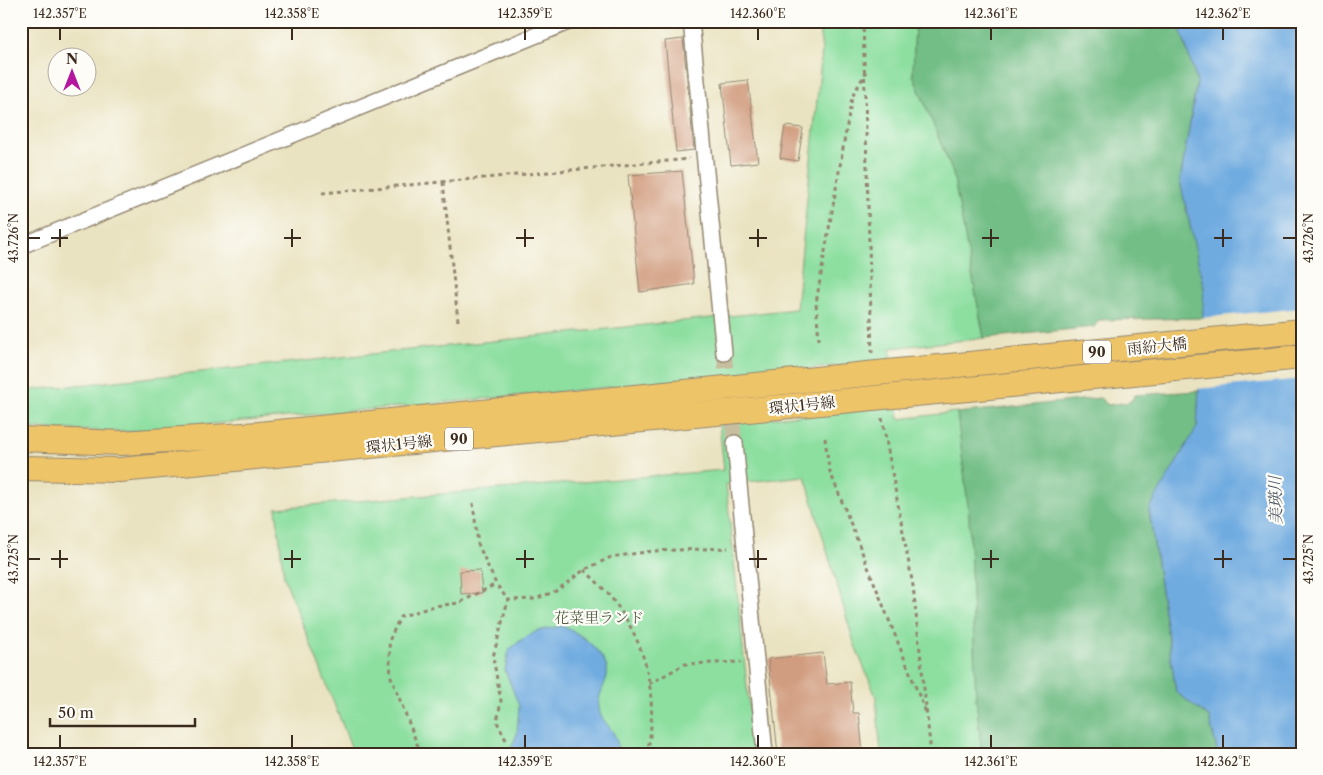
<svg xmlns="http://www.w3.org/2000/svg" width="1323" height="775" viewBox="0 0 1323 775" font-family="'Libre Caslon Text','Noto Serif JP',serif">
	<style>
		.green { fill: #8ddfa0; stroke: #64845f }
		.forest { fill: #72be86; stroke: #567452 }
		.water { fill: #6fabe0; stroke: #556a7f }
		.pier { fill: #eae3c1 }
		.building { fill: #d19d80 }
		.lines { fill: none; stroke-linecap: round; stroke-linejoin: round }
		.minor-tunnel { stroke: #c7bea0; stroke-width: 15; stroke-dasharray: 15 8; stroke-linecap: butt }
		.minor-casing { stroke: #928670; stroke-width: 18 }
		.primary-casing { stroke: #928670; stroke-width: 26 }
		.path { stroke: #928670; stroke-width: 3; stroke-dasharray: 4 4; stroke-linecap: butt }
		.minor { stroke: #fff; stroke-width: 15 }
		.primary { stroke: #eec469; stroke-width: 24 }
		.ticks { fill: none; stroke: #3b2a1e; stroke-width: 2 }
		.labels { text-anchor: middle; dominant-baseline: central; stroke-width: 4.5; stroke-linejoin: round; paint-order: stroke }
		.shield { fill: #fdfcf7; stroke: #75695f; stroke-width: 1 }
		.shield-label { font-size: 14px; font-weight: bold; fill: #3b2a1e }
		.street-label { font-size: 15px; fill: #3b2a1e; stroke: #fdfcf7 }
		.park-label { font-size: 15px; fill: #546045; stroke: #fdfcf7 }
		.water-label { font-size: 16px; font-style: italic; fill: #4d5762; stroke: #fdfcf7 }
		.neatline { fill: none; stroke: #3b2a1e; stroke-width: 2 }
		.ticks-label { font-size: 12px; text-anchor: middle; fill: #3b2a1e }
	</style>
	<rect width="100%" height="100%" fill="#fdfcf7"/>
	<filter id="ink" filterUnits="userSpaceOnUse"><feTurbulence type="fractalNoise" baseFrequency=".02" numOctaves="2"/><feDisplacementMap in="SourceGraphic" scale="10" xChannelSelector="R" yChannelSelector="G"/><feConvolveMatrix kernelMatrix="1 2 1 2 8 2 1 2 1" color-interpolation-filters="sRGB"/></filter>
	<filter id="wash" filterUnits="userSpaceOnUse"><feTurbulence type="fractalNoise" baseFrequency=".0096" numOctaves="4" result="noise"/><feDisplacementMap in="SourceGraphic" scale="20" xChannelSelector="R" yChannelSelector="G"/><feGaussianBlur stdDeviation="1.12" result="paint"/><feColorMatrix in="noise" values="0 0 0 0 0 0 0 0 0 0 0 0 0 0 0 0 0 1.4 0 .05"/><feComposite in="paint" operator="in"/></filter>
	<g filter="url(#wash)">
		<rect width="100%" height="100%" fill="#eae3c1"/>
		<path class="green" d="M 818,21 L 915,21 L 913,75 L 953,173 L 984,338 L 890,348 L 892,361 L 126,432 L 21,428 L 21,391 L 796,309 L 822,50 Z
			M 897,406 L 899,419 L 957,412 L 969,514 L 976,698 L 982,754 L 881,754 L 876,697 L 854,643 L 805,476 L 726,484 L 754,754 L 354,754 L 284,577 L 276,508 L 724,470 L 719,423 Z"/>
		<path class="forest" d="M 915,21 L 1178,21 L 1197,82 L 1180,181 L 1204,287 L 1203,318 L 1099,320 L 1094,327 L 984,338 L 953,173 L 913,75 Z
			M 1199,391 L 1197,428 L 1149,510 L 1176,692 L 1209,717 L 1218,754 L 982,754 L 976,698 L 969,514 L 957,413 L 1100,398 L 1108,405 L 1130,402 L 1135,395 Z"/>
		<path class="water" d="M 1178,21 L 1302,21 L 1302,754 L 1218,754 L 1209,717 L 1176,692 L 1149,509 L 1197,427 L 1204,287 L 1180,181 L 1197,82 Z
			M 561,626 C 578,630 611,656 607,676 C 604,688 597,696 599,709 C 601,724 619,728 618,754 L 511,754 L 510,750 L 517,734 L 519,706 L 505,670 L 509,650 L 521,640 L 537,631 Z"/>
		<path class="pier" d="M 1302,308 L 1302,379 L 1197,389 L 1200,318 Z"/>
		<g id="blocks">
			<path class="building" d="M 683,39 L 694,150 L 676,152 L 665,41 Z
				M 748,80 L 758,162 L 731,165 L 722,83 Z
				M 785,126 L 803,128 L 798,161 L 780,158 Z
				M 682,171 L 694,284 L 640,292 L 628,175 Z
				M 480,570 L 482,593 L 461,594 L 460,571 Z
				M 823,653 L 827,684 L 850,682 L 853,713 L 859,713 L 863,754 L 778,754 L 768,659 Z"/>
		</g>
	</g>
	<g filter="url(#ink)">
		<use href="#blocks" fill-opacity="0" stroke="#928670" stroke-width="1"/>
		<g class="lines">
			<path class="minor-tunnel" d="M 724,353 L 735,443"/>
			<defs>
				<path id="minor" d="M 691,21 L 724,353
					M 21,246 L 571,21
					M 735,443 L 765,754"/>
				<path id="primary" d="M 21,439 L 121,443 L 259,434 L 1302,331
					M 21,468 L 120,470 L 1302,357"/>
			</defs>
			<use href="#minor" class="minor-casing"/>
			<use href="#primary" class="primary-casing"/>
			<path class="path" d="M 863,21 L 872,354
				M 443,182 L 458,321
				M 322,193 L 689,159
				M 819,340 L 816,303 L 852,97 L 866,72
				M 882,418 L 913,586 L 931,754
				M 825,438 L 829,469 L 926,713
				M 473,503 L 478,544 L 496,584 L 508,600 L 535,599 L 556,591 L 584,570 L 611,557 L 653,551 L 728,548
				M 584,570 C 639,617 662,682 647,754
				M 649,684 L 685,664 L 741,662
				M 506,740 L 497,722 L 501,701 L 493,657 L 508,600
				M 421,754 L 391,677 L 389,641 L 400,617 L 434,606 L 459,603 L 496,584"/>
			<use href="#minor" class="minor"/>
			<use href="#primary" class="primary"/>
		</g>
	</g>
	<path class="ticks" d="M 60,28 L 60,40M 292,28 L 292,40M 525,28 L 525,40M 758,28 L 758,40M 991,28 L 991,40M 1223,28 L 1223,40M 60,229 L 60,247M 292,229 L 292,247M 525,229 L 525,247M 758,229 L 758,247M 991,229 L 991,247M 1223,229 L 1223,247M 28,238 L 40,238M 51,238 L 68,238M 284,238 L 301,238M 516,238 L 534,238M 749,238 L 767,238M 982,238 L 999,238M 1214,238 L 1232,238M 1283,238 L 1296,238M 60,550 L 60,568M 292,550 L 292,568M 525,550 L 525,568M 758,550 L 758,568M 991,550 L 991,568M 1223,550 L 1223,568M 28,559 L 40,559M 51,559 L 68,559M 284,559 L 301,559M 516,559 L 534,559M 749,559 L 767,559M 982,559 L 999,559M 1214,559 L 1232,559M 1283,559 L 1296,559M 60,735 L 60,748M 292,735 L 292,748M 525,735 L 525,748M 758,735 L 758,748M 991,735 L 991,748M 1223,735 L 1223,748"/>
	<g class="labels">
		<g class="shield">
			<rect x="1083" y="340.5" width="28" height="23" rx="4"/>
			<rect x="445" y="427.5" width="28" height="23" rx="4"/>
		</g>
		<g class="shield-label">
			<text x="1097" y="352">90</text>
			<text x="459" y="439">90</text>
		</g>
		<g class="street-label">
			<text transform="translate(1157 346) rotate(-6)">雨紛大橋</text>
			<text transform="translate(802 405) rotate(-6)">環状1号線</text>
			<text transform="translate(399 444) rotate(-6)">環状1号線</text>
		</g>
		<g class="park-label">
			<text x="599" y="617">花菜里ランド</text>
		</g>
		<g class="water-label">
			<text transform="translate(1275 500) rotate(-91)">美瑛川</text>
		</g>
	</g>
	<rect width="1323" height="775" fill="none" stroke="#fdfcf7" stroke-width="55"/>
	<g transform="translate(72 72)"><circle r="24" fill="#fdfcf7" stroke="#afa8a0"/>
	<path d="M0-4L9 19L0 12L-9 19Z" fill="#b5179e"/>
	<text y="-8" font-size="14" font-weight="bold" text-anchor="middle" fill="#3b2a1e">N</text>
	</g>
	<path d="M50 718v8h145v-8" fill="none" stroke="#3b2a1e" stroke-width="2.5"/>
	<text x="58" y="718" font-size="15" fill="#3b2a1e" stroke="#fdfcf7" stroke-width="4" paint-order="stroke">50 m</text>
	<rect x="28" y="28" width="1268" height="720" class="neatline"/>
	<g class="ticks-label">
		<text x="60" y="18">142.357°E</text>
		<text x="292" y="18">142.358°E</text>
		<text x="525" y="18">142.359°E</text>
		<text x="758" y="18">142.360°E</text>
		<text x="991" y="18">142.361°E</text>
		<text x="1223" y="18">142.362°E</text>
		<text transform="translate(14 238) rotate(-90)" y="4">43.726°N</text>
		<text transform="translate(1309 238) rotate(-90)" y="4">43.726°N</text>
		<text transform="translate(14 559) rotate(-90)" y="4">43.725°N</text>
		<text transform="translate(1309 559) rotate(-90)" y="4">43.725°N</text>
		<text x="60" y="766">142.357°E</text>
		<text x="292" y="766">142.358°E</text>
		<text x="525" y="766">142.359°E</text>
		<text x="758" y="766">142.360°E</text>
		<text x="991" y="766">142.361°E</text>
		<text x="1223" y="766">142.362°E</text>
	</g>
</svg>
